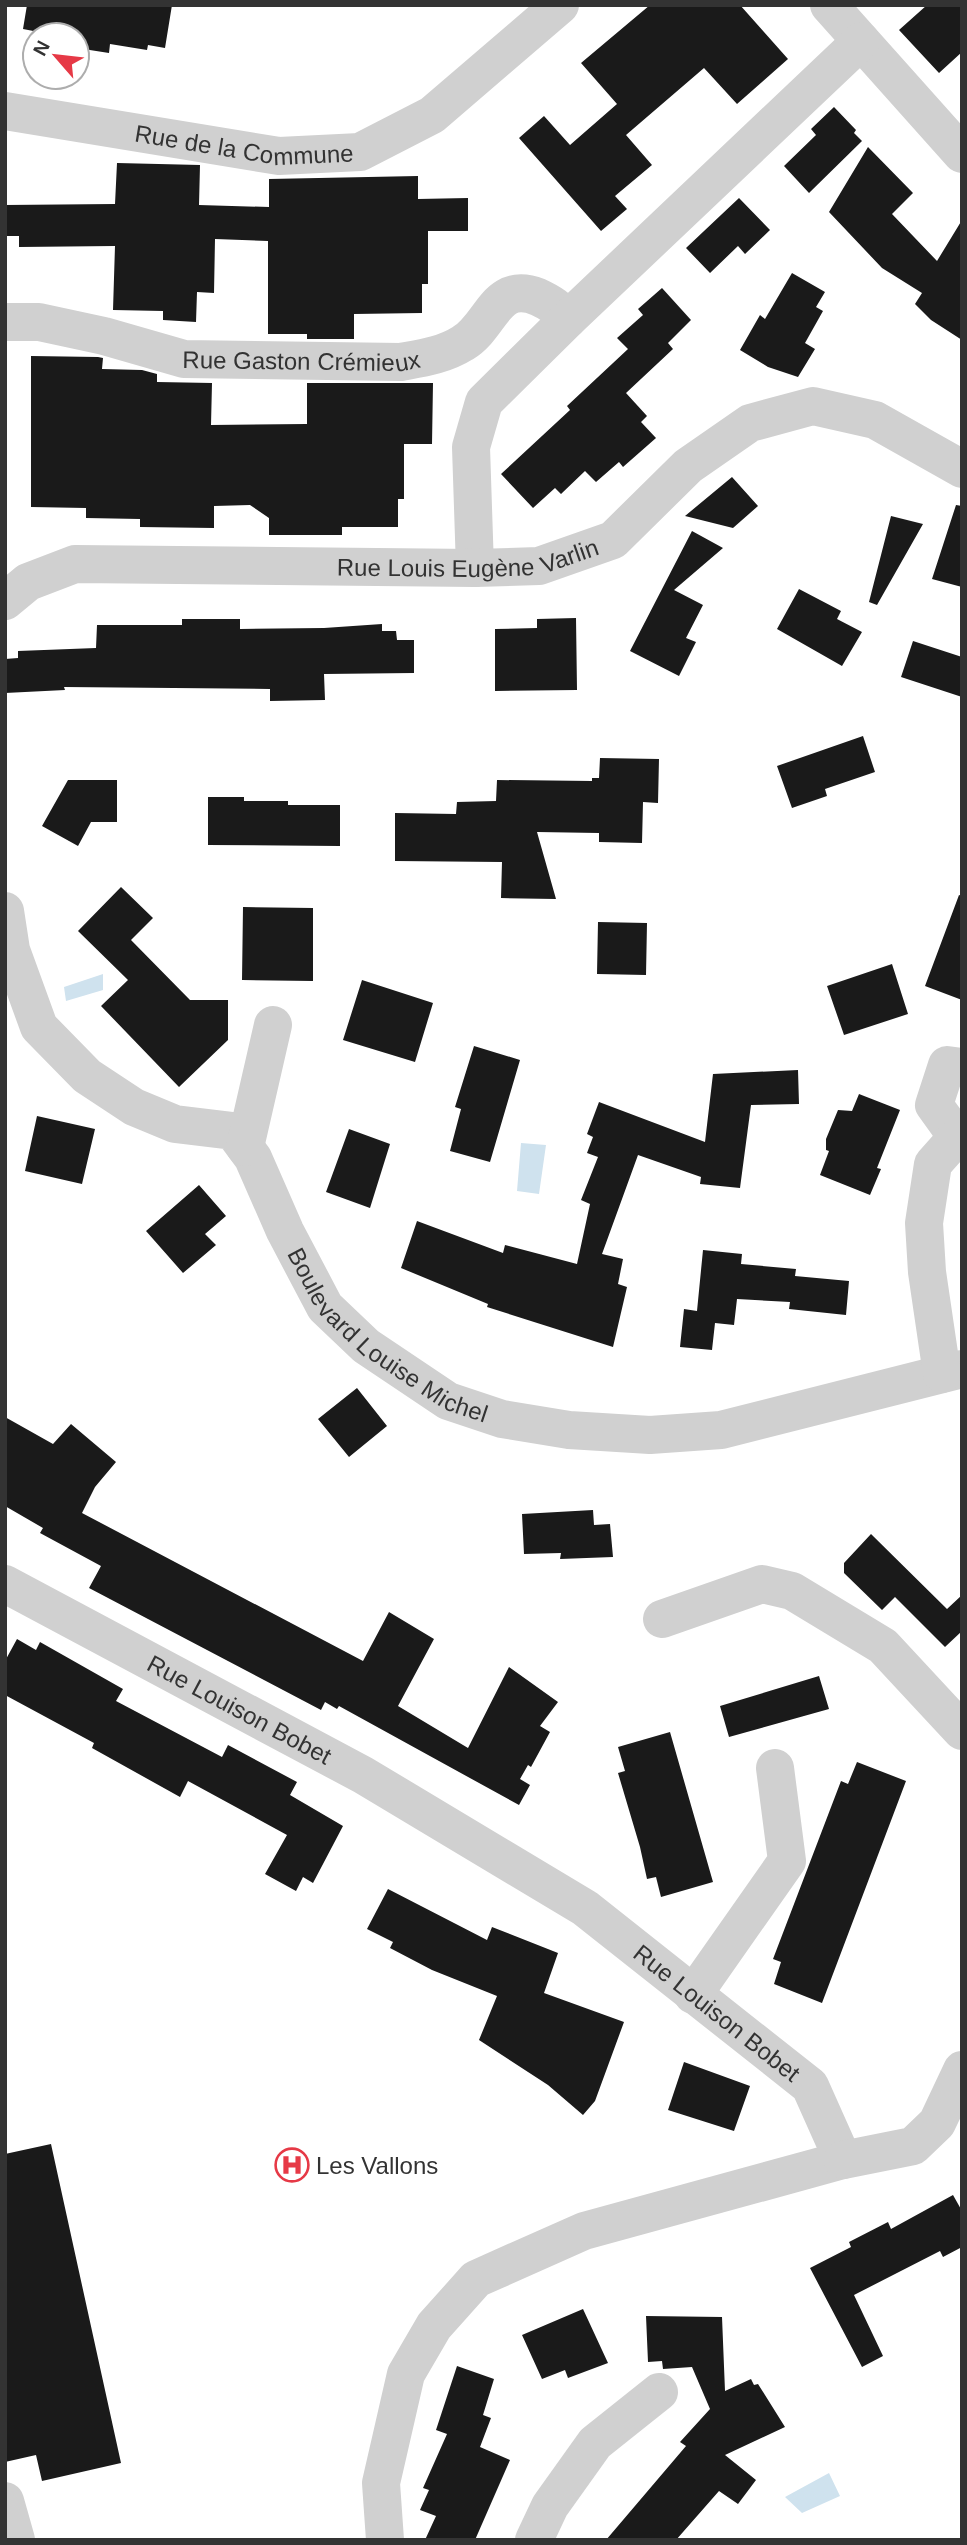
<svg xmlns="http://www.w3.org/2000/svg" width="967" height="2545" viewBox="0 0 967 2545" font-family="Helvetica,sans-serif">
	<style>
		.water { fill: #cfe2ee }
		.building { fill: #1a1a1a }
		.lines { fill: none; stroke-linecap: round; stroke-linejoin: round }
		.minor { stroke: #d0d0d0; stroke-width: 38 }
		.labels { text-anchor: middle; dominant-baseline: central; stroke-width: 7; stroke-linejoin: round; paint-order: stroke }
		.street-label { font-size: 24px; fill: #333; stroke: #fff }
		.poi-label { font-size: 24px; fill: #333; stroke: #fff; text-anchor: start }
	</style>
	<rect width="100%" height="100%" fill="#fff"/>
	<path class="water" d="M 103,974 L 103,990 L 66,1001 L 64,987 Z
		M 521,1143 L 546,1145 L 539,1194 L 517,1191 Z
		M 829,2473 L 840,2496 L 802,2513 L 785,2497 Z"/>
	<path class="building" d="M 27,5 L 172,5 L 165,48 L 148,45 L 147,50 L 110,44 L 109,53 L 77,48 L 77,35 L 54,35 L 23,29 Z
		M 650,5 L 740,5 L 788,59 L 737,104 L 704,68 L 626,135 L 652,165 L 615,196 L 627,209 L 601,231 L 519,138 L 544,116 L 570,145 L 617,104 L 581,63 Z
		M 927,5 L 962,5 L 962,52 L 939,73 L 899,30 Z
		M 834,107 L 856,130 L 854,133 L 862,141 L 809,193 L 784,166 L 816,135 L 811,129 Z
		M 868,147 L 913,193 L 892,214 L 937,261 L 962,220 L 962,340 L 931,320 L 915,304 L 922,293 L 882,268 L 829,212 Z
		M 117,163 L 200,165 L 199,205 L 269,207 L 269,179 L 418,176 L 418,199 L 468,198 L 468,231 L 428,231 L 428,284 L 422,284 L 422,313 L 354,314 L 354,339 L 307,339 L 307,334 L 268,334 L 268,241 L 215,239 L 214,293 L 197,292 L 196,322 L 163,320 L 163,311 L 113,310 L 115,246 L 19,247 L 19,236 L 5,236 L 5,205 L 115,204 Z
		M 739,198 L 770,230 L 745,254 L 738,246 L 710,273 L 686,248 Z
		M 792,273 L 825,292 L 816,307 L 823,311 L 805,343 L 815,349 L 798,377 L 768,367 L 740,350 L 760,315 L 765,319 Z
		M 662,288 L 691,320 L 668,343 L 673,349 L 626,393 L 647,416 L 641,422 L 656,438 L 623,467 L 619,462 L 596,482 L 585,471 L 561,494 L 555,488 L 533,508 L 501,474 L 570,410 L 567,406 L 628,349 L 617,338 L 643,315 L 638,309 Z
		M 31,356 L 98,357 L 103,358 L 102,369 L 142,370 L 157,374 L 157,382 L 212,383 L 211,425 L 307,424 L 307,383 L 433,383 L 432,444 L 404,444 L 404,499 L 398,499 L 398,527 L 342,527 L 342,535 L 269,535 L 269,518 L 250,505 L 214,506 L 214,528 L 140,527 L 140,519 L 86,518 L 86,508 L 31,507 Z
		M 732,477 L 758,506 L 733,528 L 685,516 Z
		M 956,505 L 962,506 L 962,587 L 932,579 Z
		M 891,516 L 923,524 L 877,605 L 869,602 Z
		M 692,531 L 723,548 L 674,590 L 703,605 L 686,638 L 696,642 L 679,676 L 630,651 Z
		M 799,589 L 841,611 L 837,619 L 862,632 L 842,666 L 777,629 Z
		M 576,618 L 577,690 L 495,691 L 495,629 L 537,628 L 537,619 Z
		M 182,619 L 240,619 L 240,629 L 324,628 L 382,624 L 382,631 L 396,631 L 397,640 L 414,640 L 414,673 L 324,674 L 325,700 L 270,701 L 270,689 L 64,687 L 65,690 L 5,693 L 5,659 L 18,658 L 18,651 L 96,648 L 97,625 L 182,625 Z
		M 913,641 L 962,657 L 962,697 L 901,677 Z
		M 863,736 L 875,772 L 825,789 L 827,796 L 792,808 L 777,766 Z
		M 600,758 L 659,759 L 658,803 L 643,802 L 642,843 L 599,842 L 599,833 L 537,832 L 556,899 L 501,898 L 502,862 L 395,861 L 395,813 L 456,814 L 457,802 L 496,801 L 497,780 L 592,781 L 592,778 L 599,778 Z
		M 68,780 L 117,780 L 117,822 L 91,822 L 78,846 L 42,826 Z
		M 208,797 L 244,797 L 244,801 L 288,801 L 288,805 L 340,805 L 340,846 L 208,845 Z
		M 121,887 L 153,918 L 131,940 L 190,1000 L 228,1000 L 228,1040 L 179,1087 L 101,1006 L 128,980 L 78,931 Z
		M 959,895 L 962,896 L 962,1000 L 925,986 Z
		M 243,907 L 313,908 L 313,981 L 242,980 Z
		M 598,922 L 647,923 L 646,975 L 597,974 Z
		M 892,964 L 908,1014 L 844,1035 L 827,986 Z
		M 362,980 L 433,1003 L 415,1062 L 343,1040 Z
		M 474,1046 L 520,1060 L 490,1162 L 450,1151 L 461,1109 L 455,1107 Z
		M 798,1070 L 799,1104 L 751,1105 L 740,1188 L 700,1184 L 701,1177 L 638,1155 L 602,1254 L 623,1259 L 618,1284 L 627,1287 L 613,1347 L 487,1307 L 488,1304 L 401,1268 L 417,1221 L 503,1253 L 505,1245 L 577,1264 L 590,1204 L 581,1200 L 598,1157 L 587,1153 L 593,1137 L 587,1134 L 599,1102 L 705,1142 L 713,1074 Z
		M 859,1094 L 900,1110 L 877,1168 L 881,1169 L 870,1195 L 820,1175 L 829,1151 L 826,1150 L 826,1139 L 838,1110 L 852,1111 Z
		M 37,1116 L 95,1129 L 82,1184 L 25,1171 Z
		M 349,1129 L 390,1144 L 370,1208 L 326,1192 Z
		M 199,1185 L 226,1216 L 205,1234 L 216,1245 L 183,1273 L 146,1231 Z
		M 703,1250 L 742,1254 L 741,1264 L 796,1269 L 795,1276 L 849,1281 L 846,1315 L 789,1309 L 790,1302 L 737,1299 L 734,1325 L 715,1323 L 712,1350 L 680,1347 L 684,1309 L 697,1311 Z
		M 357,1388 L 387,1426 L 349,1457 L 318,1419 Z
		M 5,1417 L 53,1444 L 71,1424 L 116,1462 L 95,1487 L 82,1513 L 363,1661 L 389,1612 L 434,1639 L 398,1706 L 468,1748 L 509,1667 L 558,1702 L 540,1726 L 550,1732 L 531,1767 L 528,1765 L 520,1779 L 530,1785 L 519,1805 L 339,1706 L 337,1709 L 325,1702 L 321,1710 L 89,1588 L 101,1566 L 40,1533 L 43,1528 L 5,1506 Z
		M 593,1510 L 594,1525 L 610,1524 L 613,1557 L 560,1559 L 561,1553 L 524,1554 L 522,1514 Z
		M 871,1534 L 947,1609 L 962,1595 L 962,1631 L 945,1647 L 895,1597 L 882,1610 L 844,1573 L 844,1563 Z
		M 17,1639 L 36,1650 L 40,1642 L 123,1689 L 116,1701 L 222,1757 L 228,1745 L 297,1782 L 290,1795 L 343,1826 L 313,1883 L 303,1877 L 296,1891 L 265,1874 L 287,1835 L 188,1781 L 180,1797 L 92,1748 L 94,1743 L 5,1695 L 5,1661 Z
		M 819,1676 L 829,1709 L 729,1737 L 720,1706 Z
		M 670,1732 L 713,1882 L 661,1897 L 656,1877 L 647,1879 L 640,1847 L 618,1773 L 625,1771 L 618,1747 Z
		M 857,1762 L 906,1781 L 822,2003 L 774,1984 L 781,1962 L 773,1959 L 841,1781 L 848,1784 Z
		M 388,1889 L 487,1940 L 492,1927 L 558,1953 L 544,1993 L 624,2022 L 595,2101 L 583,2115 L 548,2085 L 479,2040 L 497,1996 L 432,1970 L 390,1948 L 393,1942 L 367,1929 Z
		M 684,2062 L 750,2086 L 734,2131 L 668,2110 Z
		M 51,2144 L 121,2463 L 42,2481 L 36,2455 L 5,2462 L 5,2154 Z
		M 953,2195 L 962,2211 L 962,2247 L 943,2257 L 940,2251 L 854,2295 L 883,2356 L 862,2367 L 810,2268 L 851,2247 L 849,2242 L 888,2222 L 891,2229 Z
		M 583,2309 L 608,2363 L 568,2378 L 565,2370 L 542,2379 L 522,2335 Z
		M 646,2316 L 722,2317 L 725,2391 L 751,2379 L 754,2385 L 758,2384 L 785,2427 L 725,2455 L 756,2480 L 738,2504 L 719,2491 L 676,2540 L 606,2540 L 686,2446 L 680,2442 L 710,2409 L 692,2367 L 663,2369 L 662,2361 L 648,2362 Z
		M 457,2366 L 494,2379 L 483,2415 L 491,2418 L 480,2447 L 510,2460 L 475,2540 L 425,2540 L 436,2516 L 420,2510 L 429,2490 L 423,2488 L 447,2434 L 436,2430 Z"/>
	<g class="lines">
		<g class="minor">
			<path d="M 829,5 L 962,154"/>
			<path id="s1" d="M 5,111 L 279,156 L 360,152 L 432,115 L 560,5"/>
			<path id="s2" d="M 5,322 L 39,322 L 104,336 L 184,359 L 401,362 C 423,358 444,355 463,343 C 492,326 495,280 538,297 C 551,303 558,308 568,319"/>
			<path d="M 475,568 L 471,447 L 484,402 L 568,319 L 861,41"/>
			<path id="s3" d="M 5,601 L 28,582 L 75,564 L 475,568 L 539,566 L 613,540 L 688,466 L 750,423 L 813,406 L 875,420 L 962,469"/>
			<path id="s4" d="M 5,911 L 11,950 L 39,1027 L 87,1076 L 134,1107 L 175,1124 L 233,1131 L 253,1158 L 285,1231 L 325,1307 L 366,1346 L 448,1401 L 502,1419 L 569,1430 L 650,1435 L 721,1430 L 962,1369"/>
			<path d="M 957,1137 L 934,1105 L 947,1065 L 962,1067"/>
			<path d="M 245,1147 L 273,1025"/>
			<path d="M 942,1374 L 927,1272 L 924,1223 L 933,1164 L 957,1137 L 962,1135"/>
			<path id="s5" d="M 5,1584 L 363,1775 L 585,1908 L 810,2086 L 843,2160 L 584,2231 L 476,2279 L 434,2326 L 406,2374 L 381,2483 L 385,2540"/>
			<path d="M 662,1619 L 762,1584 L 792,1591 L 883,1646 L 962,1731"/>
			<path d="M 693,1995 L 787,1861 L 775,1768"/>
			<path d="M 843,2160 L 913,2146 L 937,2123 L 962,2070"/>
			<path d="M 5,2501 L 16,2540"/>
			<path d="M 534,2540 L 550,2506 L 595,2443 L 659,2392"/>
		</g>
	</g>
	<defs>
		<symbol id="hospital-ring" viewBox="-11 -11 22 22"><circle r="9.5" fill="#fff" stroke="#e63946" stroke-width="1.5"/><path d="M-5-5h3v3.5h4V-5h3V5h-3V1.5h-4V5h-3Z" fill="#e63946"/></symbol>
	</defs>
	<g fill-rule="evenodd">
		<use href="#hospital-ring" x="273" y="2146" width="38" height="38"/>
	</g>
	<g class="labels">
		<g class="street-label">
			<text stroke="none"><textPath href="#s1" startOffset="242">Rue de la Commune</textPath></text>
			<text stroke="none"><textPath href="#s2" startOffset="301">Rue Gaston Crémieux</textPath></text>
			<text stroke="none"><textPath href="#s3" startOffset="474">Rue Louis Eugène Varlin</textPath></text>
			<text stroke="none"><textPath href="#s4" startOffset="614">Boulevard Louise Michel</textPath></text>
			<text stroke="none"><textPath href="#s5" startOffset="266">Rue Louison Bobet</textPath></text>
			<text stroke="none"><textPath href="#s5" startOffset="833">Rue Louison Bobet</textPath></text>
		</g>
		<g class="poi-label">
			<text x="316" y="2165">Les Vallons</text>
		</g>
	</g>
	<rect width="967" height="2545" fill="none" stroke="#333333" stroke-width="14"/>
	<g transform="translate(56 56) rotate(298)"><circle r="33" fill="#ffffff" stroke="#adadad" stroke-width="2"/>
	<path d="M0-5L12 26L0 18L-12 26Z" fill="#e63946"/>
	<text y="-10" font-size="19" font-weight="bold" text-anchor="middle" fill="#333333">N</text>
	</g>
</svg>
